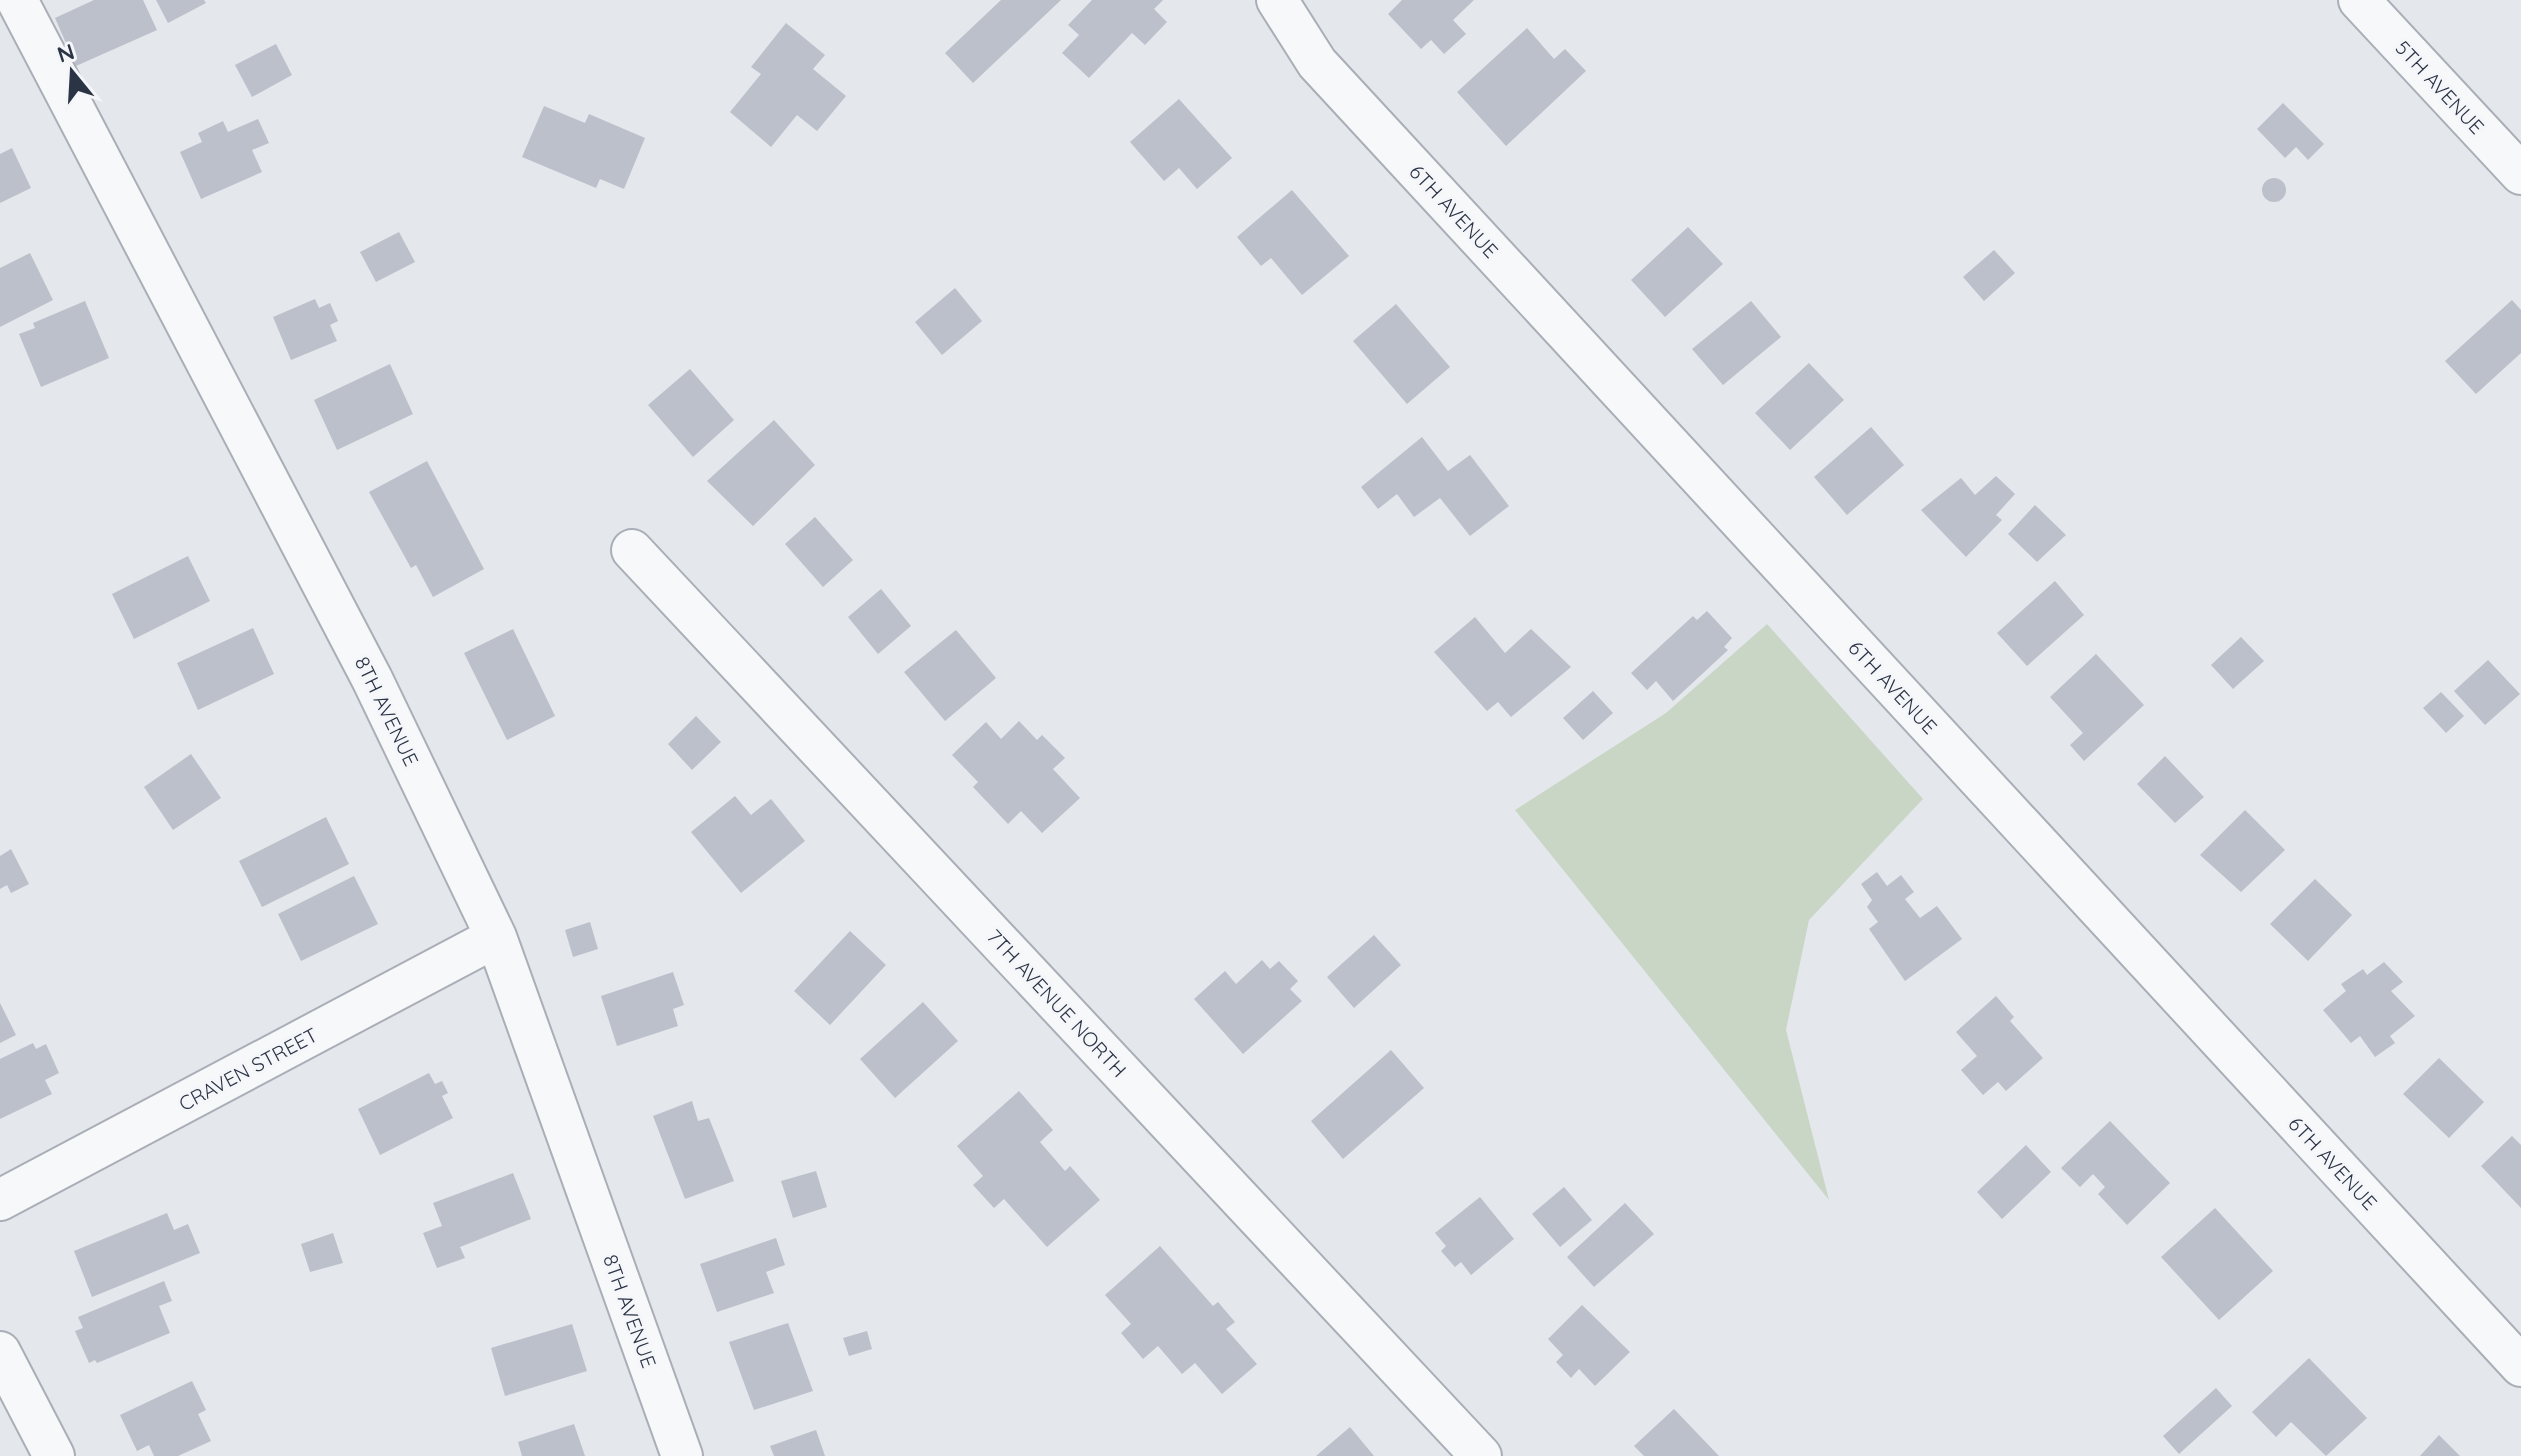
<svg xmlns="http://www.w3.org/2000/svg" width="2521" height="1456" viewBox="0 0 2521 1456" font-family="Quicksand,sans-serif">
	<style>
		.green { fill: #c9d6c5 }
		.building { fill: #bbc0ca }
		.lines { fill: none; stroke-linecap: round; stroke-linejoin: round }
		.minor-casing { stroke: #a9aeb7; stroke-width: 44 }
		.minor { stroke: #f7f8fa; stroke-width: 40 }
		.labels { text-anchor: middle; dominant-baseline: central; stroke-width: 6; stroke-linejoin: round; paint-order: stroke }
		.street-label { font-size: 20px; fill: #2b3445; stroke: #f4f6f9 }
	</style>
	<rect width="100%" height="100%" fill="#e4e7ec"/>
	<path class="green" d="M 1767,624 L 1923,799 L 1809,920 L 1786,1030 L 1829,1200 L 1515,810 L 1666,713 Z"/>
	<path class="building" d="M 94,0 L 143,0 L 157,30 L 76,66 L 55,18 Z
		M 156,0 L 204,0 L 206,3 L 168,23 Z
		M 1001,0 L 1061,0 L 973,83 L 945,53 Z
		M 1092,0 L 1163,0 L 1154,9 L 1167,22 L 1145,45 L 1132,33 L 1089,78 L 1062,53 L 1079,35 L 1068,25 Z
		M 1402,0 L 1474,0 L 1453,20 L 1466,34 L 1444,54 L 1431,40 L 1421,49 L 1388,14 Z
		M 786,23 L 825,55 L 813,69 L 846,96 L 817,131 L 797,115 L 771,147 L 730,112 L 761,74 L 751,67 Z
		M 1527,28 L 1554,59 L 1565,49 L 1586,71 L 1506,146 L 1457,92 Z
		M 276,44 L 292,75 L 252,97 L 235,65 Z
		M 1179,99 L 1232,158 L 1197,189 L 1179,168 L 1164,181 L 1130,142 Z
		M 2283,103 L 2324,144 L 2308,160 L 2296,147 L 2285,158 L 2257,129 Z
		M 544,106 L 585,123 L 589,114 L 645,138 L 624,189 L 600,179 L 596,188 L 522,157 Z
		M 258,119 L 269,143 L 252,150 L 262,172 L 201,199 L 180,152 L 202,142 L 198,133 L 223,121 L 228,132 Z
		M 12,148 L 31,188 L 0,203 L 0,154 Z
		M2262 190a12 12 0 1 1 24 0a12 12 0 1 1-24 0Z
		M 1292,190 L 1349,256 L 1302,295 L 1271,258 L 1261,266 L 1237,237 Z
		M 1688,227 L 1723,264 L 1665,317 L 1631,280 Z
		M 399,232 L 415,262 L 376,282 L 360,252 Z
		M 1994,250 L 2015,273 L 1984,301 L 1963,277 Z
		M 30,253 L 53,300 L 0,327 L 0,268 Z
		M 955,288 L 982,321 L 942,355 L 915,322 Z
		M 315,299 L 319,308 L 330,303 L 338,321 L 330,325 L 337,341 L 291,360 L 273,317 Z
		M 2512,300 L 2521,310 L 2521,353 L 2476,394 L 2445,361 Z
		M 85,301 L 109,358 L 41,387 L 19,334 L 35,328 L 33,323 Z
		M 1751,301 L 1781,337 L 1723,385 L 1692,349 Z
		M 1396,304 L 1450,367 L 1407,404 L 1353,341 Z
		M 1809,363 L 1844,400 L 1790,450 L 1755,413 Z
		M 390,364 L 413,414 L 337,450 L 314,400 Z
		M 690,369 L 734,420 L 693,457 L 648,405 Z
		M 774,420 L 815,465 L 753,526 L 707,481 Z
		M 1871,427 L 1904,465 L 1847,515 L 1814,477 Z
		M 1422,437 L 1448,471 L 1470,455 L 1509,506 L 1470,536 L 1440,498 L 1414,517 L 1397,494 L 1378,509 L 1361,487 Z
		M 427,461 L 484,569 L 433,597 L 416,565 L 411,568 L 369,492 Z
		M 1996,476 L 2015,494 L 1996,515 L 2002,520 L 1966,557 L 1921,510 L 1961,478 L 1975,495 Z
		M 2035,505 L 2066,535 L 2037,562 L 2008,534 Z
		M 815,517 L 853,560 L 823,587 L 785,544 Z
		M 188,556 L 210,601 L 134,639 L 112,594 Z
		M 2055,581 L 2084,615 L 2027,666 L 1997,633 Z
		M 881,589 L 911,626 L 878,654 L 848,617 Z
		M 1707,611 L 1732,638 L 1724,647 L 1728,650 L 1673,701 L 1656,681 L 1647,690 L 1631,673 L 1693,616 L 1697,620 Z
		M 1475,617 L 1505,653 L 1531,629 L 1571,667 L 1511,717 L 1498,702 L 1487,711 L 1434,652 Z
		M 253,628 L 274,674 L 198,710 L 177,663 Z
		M 513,629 L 555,716 L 507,740 L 464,653 Z
		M 956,630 L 996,678 L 945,721 L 904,672 Z
		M 2241,637 L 2264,661 L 2233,689 L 2211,665 Z
		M 2096,654 L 2144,705 L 2084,761 L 2070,745 L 2083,733 L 2050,697 Z
		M 2488,660 L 2520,694 L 2485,725 L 2454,691 Z
		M 1593,691 L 1613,713 L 1583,740 L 1563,718 Z
		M 2441,692 L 2464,716 L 2446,733 L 2423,708 Z
		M 696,716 L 721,742 L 692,770 L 668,744 Z
		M 1019,721 L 1037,740 L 1042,735 L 1065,758 L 1053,769 L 1080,798 L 1042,833 L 1021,811 L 1008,824 L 973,787 L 978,782 L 952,755 L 986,722 L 1001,739 Z
		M 191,754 L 221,798 L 173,830 L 144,787 Z
		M 2165,756 L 2204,797 L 2175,823 L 2137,784 Z
		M 735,796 L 751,815 L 771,799 L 805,841 L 741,893 L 691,832 Z
		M 2245,810 L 2285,850 L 2241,892 L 2200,855 Z
		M 326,817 L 349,864 L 262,907 L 239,861 Z
		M 11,849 L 29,884 L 11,893 L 7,885 L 0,889 L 0,856 Z
		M 1877,872 L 1887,886 L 1901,875 L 1914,892 L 1905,899 L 1920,918 L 1937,906 L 1962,939 L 1905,981 L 1869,929 L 1878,922 L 1867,907 L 1872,900 L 1861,884 Z
		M 354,876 L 378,924 L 301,961 L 278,914 Z
		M 2315,879 L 2352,915 L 2308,961 L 2270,924 Z
		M 590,922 L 598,949 L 573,957 L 565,930 Z
		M 850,931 L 886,965 L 830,1025 L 794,991 Z
		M 1374,935 L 1401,965 L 1354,1008 L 1327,977 Z
		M 1262,960 L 1270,969 L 1279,961 L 1298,981 L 1290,989 L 1302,1001 L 1243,1054 L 1194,999 L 1225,971 L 1236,984 Z
		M 2384,962 L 2403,982 L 2391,991 L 2415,1016 L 2390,1036 L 2395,1043 L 2375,1057 L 2360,1036 L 2351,1043 L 2323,1010 L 2346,991 L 2341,984 L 2363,969 L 2367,975 Z
		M 673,972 L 684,1005 L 673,1009 L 678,1026 L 617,1046 L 601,996 Z
		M 1996,996 L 2014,1017 L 2010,1021 L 2043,1058 L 2006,1091 L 1998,1082 L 1983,1095 L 1961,1070 L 1977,1056 L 1956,1032 Z
		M 923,1002 L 958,1041 L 895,1098 L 860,1059 Z
		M 0,1003 L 16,1035 L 0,1043 Z
		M 33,1043 L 36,1049 L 46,1044 L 59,1073 L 45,1080 L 52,1094 L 0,1119 L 0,1059 Z
		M 1391,1050 L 1424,1088 L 1343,1159 L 1311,1121 Z
		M 2439,1058 L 2484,1102 L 2449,1138 L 2403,1094 Z
		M 429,1073 L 435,1084 L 442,1081 L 448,1093 L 442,1096 L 453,1118 L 380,1155 L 358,1109 Z
		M 1019,1091 L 1053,1130 L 1040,1142 L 1065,1171 L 1070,1166 L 1100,1200 L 1047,1247 L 1004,1199 L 994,1208 L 973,1185 L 983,1176 L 957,1146 Z
		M 692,1101 L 698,1121 L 709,1118 L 734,1181 L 685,1199 L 653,1116 Z
		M 2110,1121 L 2170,1183 L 2127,1225 L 2098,1194 L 2105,1187 L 2093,1174 L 2080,1187 L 2061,1168 Z
		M 2512,1136 L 2521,1145 L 2521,1208 L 2481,1166 Z
		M 2026,1145 L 2051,1172 L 2002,1219 L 1977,1192 Z
		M 816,1171 L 827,1207 L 793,1218 L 781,1181 Z
		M 513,1173 L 531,1219 L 460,1247 L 465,1258 L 437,1268 L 423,1233 L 442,1226 L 433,1203 Z
		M 1564,1187 L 1592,1220 L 1560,1247 L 1532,1214 Z
		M 1480,1197 L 1514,1239 L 1471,1275 L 1461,1262 L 1455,1267 L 1441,1251 L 1446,1246 L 1435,1233 Z
		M 1625,1203 L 1654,1234 L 1594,1287 L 1567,1257 Z
		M 2215,1208 L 2273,1271 L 2219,1320 L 2161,1257 Z
		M 167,1213 L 174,1230 L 188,1224 L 200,1253 L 92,1297 L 74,1251 Z
		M 333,1233 L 343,1263 L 310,1272 L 301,1244 Z
		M 776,1238 L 785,1265 L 766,1272 L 774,1293 L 717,1312 L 700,1264 Z
		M 1160,1246 L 1213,1306 L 1218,1302 L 1235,1322 L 1226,1329 L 1257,1364 L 1222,1394 L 1195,1363 L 1182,1374 L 1158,1346 L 1143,1359 L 1121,1333 L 1131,1324 L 1105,1295 Z
		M 164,1281 L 172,1301 L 159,1306 L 170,1333 L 97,1363 L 95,1360 L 89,1363 L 75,1331 L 83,1328 L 78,1317 Z
		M 1582,1305 L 1630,1352 L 1595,1386 L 1579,1369 L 1571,1378 L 1556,1362 L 1563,1355 L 1548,1339 Z
		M 788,1323 L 813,1391 L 754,1410 L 729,1342 Z
		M 572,1324 L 587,1371 L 505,1396 L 491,1348 Z
		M 867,1331 L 872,1349 L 849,1356 L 843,1338 Z
		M 2309,1358 L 2367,1418 L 2326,1456 L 2291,1422 L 2276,1437 L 2252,1412 Z
		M 192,1381 L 206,1410 L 198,1414 L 211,1441 L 178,1456 L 154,1456 L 149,1445 L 137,1451 L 120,1415 Z
		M 2216,1388 L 2232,1406 L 2179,1454 L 2163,1436 Z
		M 1674,1409 L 1719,1456 L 1644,1456 L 1634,1446 Z
		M 574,1424 L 585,1456 L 522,1456 L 518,1442 Z
		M 1350,1427 L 1374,1456 L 1316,1456 Z
		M 816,1430 L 825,1456 L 774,1456 L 770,1446 Z
		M 2439,1435 L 2460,1456 L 2420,1456 Z"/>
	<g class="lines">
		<defs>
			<path id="minor" d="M 17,0 L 372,679 L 496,937 L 682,1456
				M 1277,0 L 1317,63 L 2521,1366
				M 2359,0 L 2521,174
				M 632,550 L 1481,1456
				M 0,1200 L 496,937
				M 0,1352 L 54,1456"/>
		</defs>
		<use href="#minor" class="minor-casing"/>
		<use href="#minor" class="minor"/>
	</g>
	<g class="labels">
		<g class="street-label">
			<text transform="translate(2440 87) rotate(47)">5TH AVENUE</text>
			<text transform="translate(1454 211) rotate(47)">6TH AVENUE</text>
			<text transform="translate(1893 687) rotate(47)">6TH AVENUE</text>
			<text transform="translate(387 711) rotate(64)">8TH AVENUE</text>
			<text transform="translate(1057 1003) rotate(47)">7TH AVENUE NORTH</text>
			<text transform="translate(248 1069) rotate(-28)">CRAVEN STREET</text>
			<text transform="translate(2333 1163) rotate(47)">6TH AVENUE</text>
			<text transform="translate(630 1311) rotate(70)">8TH AVENUE</text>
		</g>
	</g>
	<g transform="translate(72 72) rotate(342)" stroke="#f4f6f9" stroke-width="6" paint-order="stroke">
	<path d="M0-6L14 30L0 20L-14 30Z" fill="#2b3445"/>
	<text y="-12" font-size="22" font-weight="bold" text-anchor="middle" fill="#2b3445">N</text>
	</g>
</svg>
